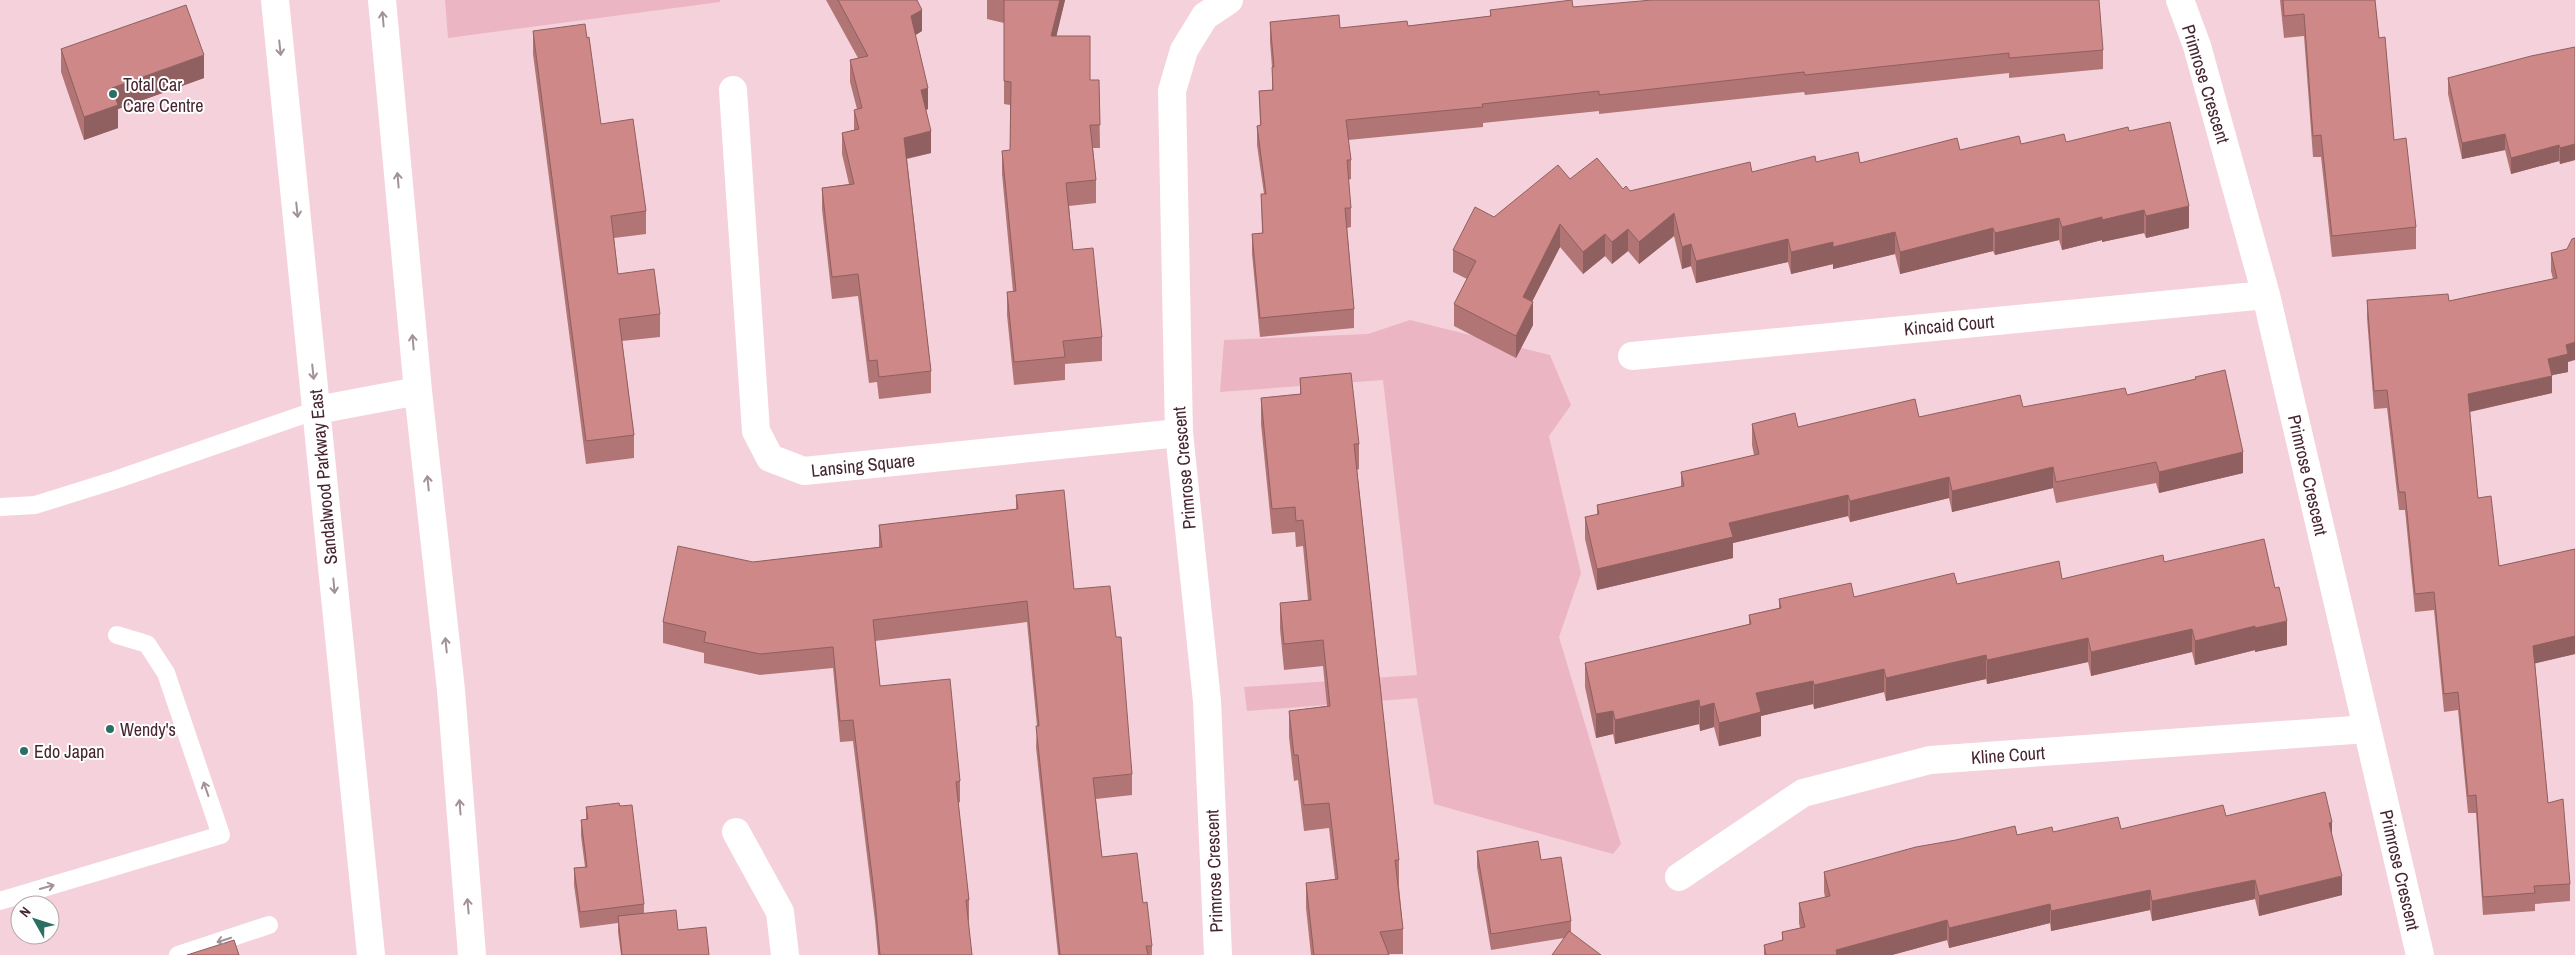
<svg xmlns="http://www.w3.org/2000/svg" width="2575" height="955" viewBox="0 0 2575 955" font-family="'Archivo Narrow',sans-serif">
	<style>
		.green { fill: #ebb5c4 }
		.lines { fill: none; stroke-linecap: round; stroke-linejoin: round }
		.lane { stroke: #fff; stroke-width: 18 }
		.street { stroke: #fff; stroke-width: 28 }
		.secondary { stroke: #fff; stroke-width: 28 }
		.wall { fill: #b17575 }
		.shaded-wall { fill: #905f5f }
		.building { fill: #ce8888; stroke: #905f5f }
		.oneway { stroke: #a29298 }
		.poi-dot { fill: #2a6f63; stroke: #fefefe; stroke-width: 2 }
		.labels { text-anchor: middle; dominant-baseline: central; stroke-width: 4; stroke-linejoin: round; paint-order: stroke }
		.poi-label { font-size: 18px; fill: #462530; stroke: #fefefe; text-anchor: start }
		.street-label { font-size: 18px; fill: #462530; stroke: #fefefe }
	</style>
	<rect width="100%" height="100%" fill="#f5d2db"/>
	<path class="green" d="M 445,0 L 720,0 L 720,2 L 448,38 Z
		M 1410,320 L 1550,355 L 1571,405 L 1549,436 L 1581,573 L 1559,637 L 1621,844 L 1613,854 L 1434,804 L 1417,698 L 1247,711 L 1244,687 L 1417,675 L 1383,380 L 1220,392 L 1224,340 L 1368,334 Z"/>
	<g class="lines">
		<path class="lane" d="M 0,507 L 35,505 L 115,480 L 317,410
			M 0,901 L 221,835 L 166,673 L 147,644 L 117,635
			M 178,955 L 269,925"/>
		<path class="street" d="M 2180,0 L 2197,46 L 2266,295 L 2420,955
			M 733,90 L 756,431 L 770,458 L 804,471 L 1179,433
			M 1632,356 L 2266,295
			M 736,832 L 780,912 L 785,955
			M 1679,877 L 1803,793 L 1930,760 L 2367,729
			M 1218,955 L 1207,701 L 1179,433 L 1172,91 L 1184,50 L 1205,16 L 1229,0"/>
		<path class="secondary" d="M 275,0 L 371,955
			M 382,0 L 418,391 L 451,690 L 472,955
			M 317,410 L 418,391"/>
	</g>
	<path class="wall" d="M 826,0 L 917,0 L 922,31 L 915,35 L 928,109 L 926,110 L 931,153 L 907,159 L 931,371 L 931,393 L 879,399 L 877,382 L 869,383 L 858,296 L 832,299 L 822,209 L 822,188 L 849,184 L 842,154 L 842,133 L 854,130 L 854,110 L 857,109 L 850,82 L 850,60 L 858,58 Z
		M 987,0 L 1065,0 L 1056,36 L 1090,80 L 1099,80 L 1100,148 L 1093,148 L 1096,180 L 1096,203 L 1069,206 L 1073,250 L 1102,337 L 1102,361 L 1065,364 L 1065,380 L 1014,385 L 1007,315 L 1007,292 L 1013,292 L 1002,174 L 1002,151 L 1010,150 L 1010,105 L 1004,104 L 1004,23 L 987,19 Z
		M 2280,0 L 2375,0 L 2379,38 L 2394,140 L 2416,227 L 2416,249 L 2332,257 L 2321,157 L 2313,157 L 2304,36 L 2284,38 Z
		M 1573,7 L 2103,50 L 2103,69 L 2009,78 L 2009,73 L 1805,95 L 1804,92 L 1599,114 L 1599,111 L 1483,123 L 1483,127 L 1348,140 L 1351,160 L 1351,179 L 1348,180 L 1351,208 L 1351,227 L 1347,228 L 1354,309 L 1354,328 L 1260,337 L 1252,254 L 1252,234 L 1262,233 L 1261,194 L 1264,194 L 1257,145 L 1257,126 L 1260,125 L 1259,91 L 1272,90 L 1272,67 L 1270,42 L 1270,22 L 1340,28 L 1408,26 L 1490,16 L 1490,10 Z
		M 533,31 L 601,124 L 646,211 L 646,234 L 614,238 L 618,274 L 660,314 L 660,337 L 622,341 L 634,435 L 634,458 L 586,464 L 533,54 Z
		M 2575,47 L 2575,160 L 2560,164 L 2559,161 L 2511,174 L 2505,150 L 2462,159 L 2448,94 L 2448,78 Z
		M 61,49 L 204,78 L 118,109 L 118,128 L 84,140 L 61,72 Z
		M 2129,131 L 2189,228 L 2146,238 L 2144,233 L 2102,242 L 2102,240 L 2062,250 L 2059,240 L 1995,255 L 1993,251 L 1900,274 L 1895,254 L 1833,269 L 1833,264 L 1791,274 L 1788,262 L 1696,283 L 1691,266 L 1682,269 L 1674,236 L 1639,264 L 1628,251 L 1612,264 L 1605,256 L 1583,274 L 1560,247 L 1532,302 L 1533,325 L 1516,358 L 1454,326 L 1454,304 L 1467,279 L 1453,272 L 1453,250 L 1494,217 L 1570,179 L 1630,191 L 1816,162 L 1860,163 L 1960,150 L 2021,144 L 2066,142 Z
		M 2567,249 L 2568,372 L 2552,375 L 2552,393 L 2470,412 L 2478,498 L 2499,566 L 2575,549 L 2575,654 L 2535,663 L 2548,803 L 2570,884 L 2570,901 L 2535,904 L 2535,911 L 2483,915 L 2476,813 L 2468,813 L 2458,710 L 2444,712 L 2434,610 L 2415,612 L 2405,510 L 2399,510 L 2387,408 L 2374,409 L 2367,318 L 2367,300 L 2449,301 L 2553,279 L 2551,271 L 2551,253 Z
		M 2195,377 L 2243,473 L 2159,493 L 2156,483 L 2056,503 L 2053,488 L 1952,512 L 1949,498 L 1850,522 L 1848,516 L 1733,543 L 1733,558 L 1597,590 L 1585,539 L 1585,517 L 1597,515 L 1597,505 L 1681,487 L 1681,472 L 1754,455 L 1752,445 L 1752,424 L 1798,427 L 1919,417 L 2023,407 L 2127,395 L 2195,379 Z
		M 1300,378 L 1359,444 L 1359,469 L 1357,470 L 1399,860 L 1399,886 L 1403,929 L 1403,954 L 1311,955 L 1306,908 L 1306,883 L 1335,879 L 1329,828 L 1304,831 L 1298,780 L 1294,781 L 1289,737 L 1289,711 L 1327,706 L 1323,666 L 1284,670 L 1280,629 L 1280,603 L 1308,600 L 1303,546 L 1296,547 L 1295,532 L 1272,534 L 1261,424 L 1261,398 L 1300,394 Z
		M 1016,495 L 1074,589 L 1116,637 L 1132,774 L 1132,795 L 1096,799 L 1102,857 L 1143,903 L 1152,946 L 1152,955 L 1058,955 L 1036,747 L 1037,726 L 1027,622 L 875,641 L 880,686 L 960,781 L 960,802 L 958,803 L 969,900 L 969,921 L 968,921 L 972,955 L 878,955 L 875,921 L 853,741 L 840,742 L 833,668 L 760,675 L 704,663 L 704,653 L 663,643 L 663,622 L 753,562 L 879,547 L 879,525 L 1016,509 Z
		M 2164,562 L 2287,645 L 2255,652 L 2255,650 L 2195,665 L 2192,652 L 2091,676 L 2088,662 L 1987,684 L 1986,679 L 1886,701 L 1884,692 L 1814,709 L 1813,704 L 1761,716 L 1761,736 L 1719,746 L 1714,727 L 1700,731 L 1699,724 L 1615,744 L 1613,734 L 1596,738 L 1585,687 L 1585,663 L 1749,624 L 1749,615 L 1779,608 L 1779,599 L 1854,597 L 1957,584 L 2062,579 Z
		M 586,807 L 644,904 L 644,913 L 678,930 L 709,955 L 621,955 L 618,932 L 618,923 L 580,928 L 574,885 L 574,868 L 585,867 L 581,836 L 581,820 L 586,819 Z
		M 2226,816 L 2332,836 L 2342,895 L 2259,916 L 2255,899 L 2152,921 L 2150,910 L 2051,931 L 2050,923 L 1949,948 L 1947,940 L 1892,955 L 1764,955 L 1764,945 L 1782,940 L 1782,932 L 1800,928 L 1799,923 L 1799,903 L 1825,897 L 1824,892 L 1824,872 L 2017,835 L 2053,832 L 2121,829 Z
		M 1477,851 L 1541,860 L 1571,921 L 1571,932 L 1564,938 L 1491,950 L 1477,867 Z"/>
	<path class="shaded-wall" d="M 1060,0 L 1065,0 L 1051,59 L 1051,36 Z
		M 922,10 L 922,31 L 911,38 L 911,16 Z
		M 204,55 L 204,78 L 118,109 L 118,128 L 84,140 L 84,117 L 112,88 Z
		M 928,88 L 928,109 L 921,111 L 921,90 Z
		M 931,131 L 931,153 L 904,159 L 904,138 Z
		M 2505,134 L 2505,150 L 2462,159 L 2462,143 Z
		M 2575,144 L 2575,160 L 2560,164 L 2560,148 Z
		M 2559,145 L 2559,161 L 2511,174 L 2511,158 Z
		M 2189,206 L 2189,228 L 2146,238 L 2146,216 Z
		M 2144,210 L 2144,233 L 2102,242 L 2102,220 Z
		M 1674,213 L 1674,236 L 1639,264 L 1639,242 Z
		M 2102,217 L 2102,240 L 2062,250 L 2062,227 Z
		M 2059,218 L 2059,240 L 1995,255 L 1995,233 Z
		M 1560,224 L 1560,247 L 1523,319 L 1523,297 Z
		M 1993,228 L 1993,251 L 1900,274 L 1900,252 Z
		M 1628,229 L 1628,251 L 1612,264 L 1612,242 Z
		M 1895,232 L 1895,254 L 1833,269 L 1833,247 Z
		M 1605,234 L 1605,256 L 1583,274 L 1583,252 Z
		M 1788,239 L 1788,262 L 1696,283 L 1696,261 Z
		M 1833,242 L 1833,264 L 1791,274 L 1791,252 Z
		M 1691,244 L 1691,266 L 1682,269 L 1682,247 Z
		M 1533,302 L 1533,325 L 1516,358 L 1516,336 Z
		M 2575,342 L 2575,360 L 2568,362 L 2568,372 L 2548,376 L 2548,359 L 2566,345 Z
		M 2552,376 L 2552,393 L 2468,412 L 2468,394 Z
		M 2243,452 L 2243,473 L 2159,493 L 2159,472 Z
		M 2053,467 L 2053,488 L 1952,512 L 1952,491 Z
		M 1949,477 L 1949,498 L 1850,522 L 1850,501 Z
		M 1848,495 L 1848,516 L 1733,543 L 1733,558 L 1597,590 L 1597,569 L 1729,523 Z
		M 2287,621 L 2287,645 L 2255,652 L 2255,628 Z
		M 2255,626 L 2255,650 L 2195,665 L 2195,641 Z
		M 2192,629 L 2192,652 L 2091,676 L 2091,652 Z
		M 2575,636 L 2575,654 L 2533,664 L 2533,646 Z
		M 2088,638 L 2088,662 L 1987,684 L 1987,660 Z
		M 1986,655 L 1986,679 L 1886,701 L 1886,678 Z
		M 1884,669 L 1884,692 L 1814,709 L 1814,685 Z
		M 1813,681 L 1813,704 L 1761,716 L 1761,736 L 1719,746 L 1719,723 L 1756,693 Z
		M 1699,700 L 1699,724 L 1615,744 L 1615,720 Z
		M 1714,703 L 1714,727 L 1700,731 L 1700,707 Z
		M 1613,711 L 1613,734 L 1596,738 L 1596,714 Z
		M 2332,822 L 2332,842 L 2329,823 Z
		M 2342,876 L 2342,895 L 2259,916 L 2259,896 Z
		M 2255,880 L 2255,899 L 2152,921 L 2152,901 Z
		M 2150,890 L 2150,910 L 2051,931 L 2051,911 Z
		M 2050,904 L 2050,923 L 1949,948 L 1949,928 Z
		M 1947,920 L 1947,940 L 1892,955 L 1836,955 L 1836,950 Z"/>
	<path class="building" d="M 838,0 L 917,0 L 922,10 L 911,16 L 928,88 L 921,90 L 931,131 L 904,138 L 931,371 L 879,377 L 877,360 L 869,361 L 858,274 L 832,277 L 822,188 L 854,184 L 842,133 L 859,129 L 854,110 L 862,108 L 850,60 L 868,56 Z
		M 1004,0 L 1060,0 L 1051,36 L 1090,36 L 1090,80 L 1099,80 L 1100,125 L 1090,125 L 1096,180 L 1066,183 L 1073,250 L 1093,248 L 1102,337 L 1063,341 L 1065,357 L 1014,362 L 1007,292 L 1016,291 L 1002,151 L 1010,150 L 1011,82 L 1004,81 Z
		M 1572,0 L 1573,7 L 1652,0 L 2099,0 L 2103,50 L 2009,58 L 2009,53 L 1805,75 L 1804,72 L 1599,95 L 1599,91 L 1482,104 L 1483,107 L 1346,120 L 1351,160 L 1347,160 L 1351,208 L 1345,208 L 1354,309 L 1260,318 L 1252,234 L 1263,233 L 1261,194 L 1266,194 L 1257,126 L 1261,125 L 1259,91 L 1273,90 L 1272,67 L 1274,67 L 1270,22 L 1339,15 L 1340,28 L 1407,21 L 1408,26 L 1491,16 L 1490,10 Z
		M 2283,0 L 2375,0 L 2379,38 L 2385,37 L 2394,140 L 2406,138 L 2416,227 L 2332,236 L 2321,135 L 2313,136 L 2304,14 L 2284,16 Z
		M 186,5 L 204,55 L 112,88 L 118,105 L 84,117 L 61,49 Z
		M 585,24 L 587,38 L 589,37 L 601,124 L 633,119 L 646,211 L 611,216 L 618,274 L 654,269 L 660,314 L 619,319 L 634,435 L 586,441 L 533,31 Z
		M 2575,47 L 2575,144 L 2560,148 L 2559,145 L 2511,158 L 2505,134 L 2462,143 L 2448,78 L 2531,56 Z
		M 2170,122 L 2189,206 L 2146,216 L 2144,210 L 2102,220 L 2102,217 L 2062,227 L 2059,218 L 1995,233 L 1993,228 L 1900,252 L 1895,232 L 1833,247 L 1833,242 L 1791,252 L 1788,239 L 1696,261 L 1691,244 L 1682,247 L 1674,213 L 1639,242 L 1628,229 L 1612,242 L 1605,234 L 1583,252 L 1560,224 L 1523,297 L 1533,302 L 1516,336 L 1454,304 L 1476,261 L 1453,250 L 1475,207 L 1494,217 L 1558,165 L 1570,179 L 1597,158 L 1623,189 L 1626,186 L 1630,191 L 1750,162 L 1752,172 L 1815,156 L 1816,162 L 1858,152 L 1860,163 L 1957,138 L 1960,150 L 2019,136 L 2021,144 L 2064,134 L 2066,142 L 2128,127 L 2129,131 Z
		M 2575,238 L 2575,342 L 2566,345 L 2568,354 L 2548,359 L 2552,376 L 2468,394 L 2478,498 L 2491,496 L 2499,566 L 2575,549 L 2575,636 L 2533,646 L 2548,803 L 2563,799 L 2570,884 L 2534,886 L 2535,893 L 2483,897 L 2476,795 L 2468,796 L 2458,692 L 2444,694 L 2434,592 L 2415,594 L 2405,492 L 2399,492 L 2387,390 L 2374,391 L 2367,300 L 2448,294 L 2449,301 L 2557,278 L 2551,253 L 2567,249 L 2572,239 Z
		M 2225,370 L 2243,452 L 2159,472 L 2156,462 L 2056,482 L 2053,467 L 1952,491 L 1949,477 L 1850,501 L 1848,495 L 1729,523 L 1733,537 L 1597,569 L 1585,517 L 1599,514 L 1597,505 L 1684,486 L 1681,472 L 1759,454 L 1752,424 L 1795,413 L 1798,427 L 1915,399 L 1919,417 L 2020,395 L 2023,407 L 2125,388 L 2127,395 L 2196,379 L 2195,377 Z
		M 1351,373 L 1359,444 L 1354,444 L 1399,860 L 1395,860 L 1403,929 L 1380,932 L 1389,955 L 1314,955 L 1306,883 L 1338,879 L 1329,803 L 1304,805 L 1298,755 L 1294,755 L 1289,711 L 1330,706 L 1323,640 L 1284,644 L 1280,603 L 1311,600 L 1303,520 L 1296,521 L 1295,507 L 1272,509 L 1261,398 L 1301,394 L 1300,378 Z
		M 1064,490 L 1074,589 L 1110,586 L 1116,637 L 1121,637 L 1132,774 L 1093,778 L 1102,857 L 1137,853 L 1143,903 L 1147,902 L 1152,946 L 1146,946 L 1148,955 L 1060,955 L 1036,726 L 1039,726 L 1027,601 L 873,620 L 880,686 L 950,679 L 960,781 L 956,782 L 969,900 L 966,900 L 972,955 L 880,955 L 875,900 L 853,720 L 840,721 L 833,647 L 760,654 L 704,642 L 706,632 L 663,622 L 678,546 L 753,562 L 882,547 L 879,525 L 1018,509 L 1016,495 Z
		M 2264,539 L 2275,588 L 2279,587 L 2287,621 L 2255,628 L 2255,626 L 2195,641 L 2192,629 L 2091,652 L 2088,638 L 1987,660 L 1986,655 L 1886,678 L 1884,669 L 1814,685 L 1813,681 L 1756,693 L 1761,712 L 1719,723 L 1714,703 L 1700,707 L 1699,700 L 1615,720 L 1613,711 L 1596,714 L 1585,663 L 1751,624 L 1749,615 L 1781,608 L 1779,599 L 1851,583 L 1854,597 L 1954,573 L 1957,584 L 2059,561 L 2062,579 L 2163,555 L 2164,562 Z
		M 2325,792 L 2332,822 L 2329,823 L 2342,876 L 2259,896 L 2255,880 L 2152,901 L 2150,890 L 2051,911 L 2050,904 L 1949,928 L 1947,920 L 1836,950 L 1837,955 L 1766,955 L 1764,945 L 1783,940 L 1782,932 L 1805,927 L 1799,903 L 1830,896 L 1824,872 L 1916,847 L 1956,840 L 2015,826 L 2017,835 L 2052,827 L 2053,832 L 2118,817 L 2121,829 L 2223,805 L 2226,816 Z
		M 619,803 L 620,806 L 632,805 L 644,904 L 580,912 L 574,868 L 587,867 L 581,820 L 588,819 L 586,807 Z
		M 1538,841 L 1541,860 L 1561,857 L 1571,921 L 1491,934 L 1477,851 Z
		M 676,910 L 678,930 L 706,927 L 709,955 L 622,955 L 618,916 Z
		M 1569,931 L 1601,955 L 1552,955 Z
		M 234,940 L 239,955 L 187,955 Z"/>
	<defs><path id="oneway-shaft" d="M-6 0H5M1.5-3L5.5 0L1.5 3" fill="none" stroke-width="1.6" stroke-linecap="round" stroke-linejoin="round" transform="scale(1.25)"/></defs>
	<g class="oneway">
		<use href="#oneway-shaft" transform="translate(383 19) rotate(-95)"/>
		<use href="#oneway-shaft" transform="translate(280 48) rotate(84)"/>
		<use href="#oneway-shaft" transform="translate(398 180) rotate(-95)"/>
		<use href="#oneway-shaft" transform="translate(297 210) rotate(84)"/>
		<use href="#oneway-shaft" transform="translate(413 342) rotate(-95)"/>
		<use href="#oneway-shaft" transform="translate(313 372) rotate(84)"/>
		<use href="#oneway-shaft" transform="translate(428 483) rotate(-96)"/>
		<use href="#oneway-shaft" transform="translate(334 586) rotate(85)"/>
		<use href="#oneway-shaft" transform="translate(446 645) rotate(-96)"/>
		<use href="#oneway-shaft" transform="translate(206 789) rotate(-109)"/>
		<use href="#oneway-shaft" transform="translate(460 807) rotate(-94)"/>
		<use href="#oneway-shaft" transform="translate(47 887) rotate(-16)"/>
		<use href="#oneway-shaft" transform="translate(468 906) rotate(-95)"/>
		<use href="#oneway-shaft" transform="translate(224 940) rotate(162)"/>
	</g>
	<g class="poi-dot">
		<circle cx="113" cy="94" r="5"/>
		<circle cx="110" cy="729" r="5"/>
		<circle cx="24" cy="751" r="5"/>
	</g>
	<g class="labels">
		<g class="poi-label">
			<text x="123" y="84">Total Car<tspan x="123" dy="21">Care Centre</tspan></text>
			<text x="120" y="729">Wendy's</text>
			<text x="34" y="751">Edo Japan</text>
		</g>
		<g class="street-label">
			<text transform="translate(2206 84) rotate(73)">Primrose Crescent</text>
			<text transform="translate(1949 325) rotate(-5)">Kincaid Court</text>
			<text transform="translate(863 465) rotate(-6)">Lansing Square</text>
			<text transform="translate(1184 468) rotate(-95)">Primrose Crescent</text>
			<text transform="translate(2308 475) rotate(77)">Primrose Crescent</text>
			<text transform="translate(323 477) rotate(-95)">Sandalwood Parkway East</text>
			<text transform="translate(2008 755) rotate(-4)">Kline Court</text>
			<text transform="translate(2400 870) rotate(77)">Primrose Crescent</text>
			<text transform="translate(1214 871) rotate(-92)">Primrose Crescent</text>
		</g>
	</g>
	<g transform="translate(35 920) rotate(309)"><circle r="24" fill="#fefefe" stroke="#b4a7ac"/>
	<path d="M0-4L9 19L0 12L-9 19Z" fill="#2a6f63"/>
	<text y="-8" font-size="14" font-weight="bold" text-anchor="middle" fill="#462530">N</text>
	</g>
</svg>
